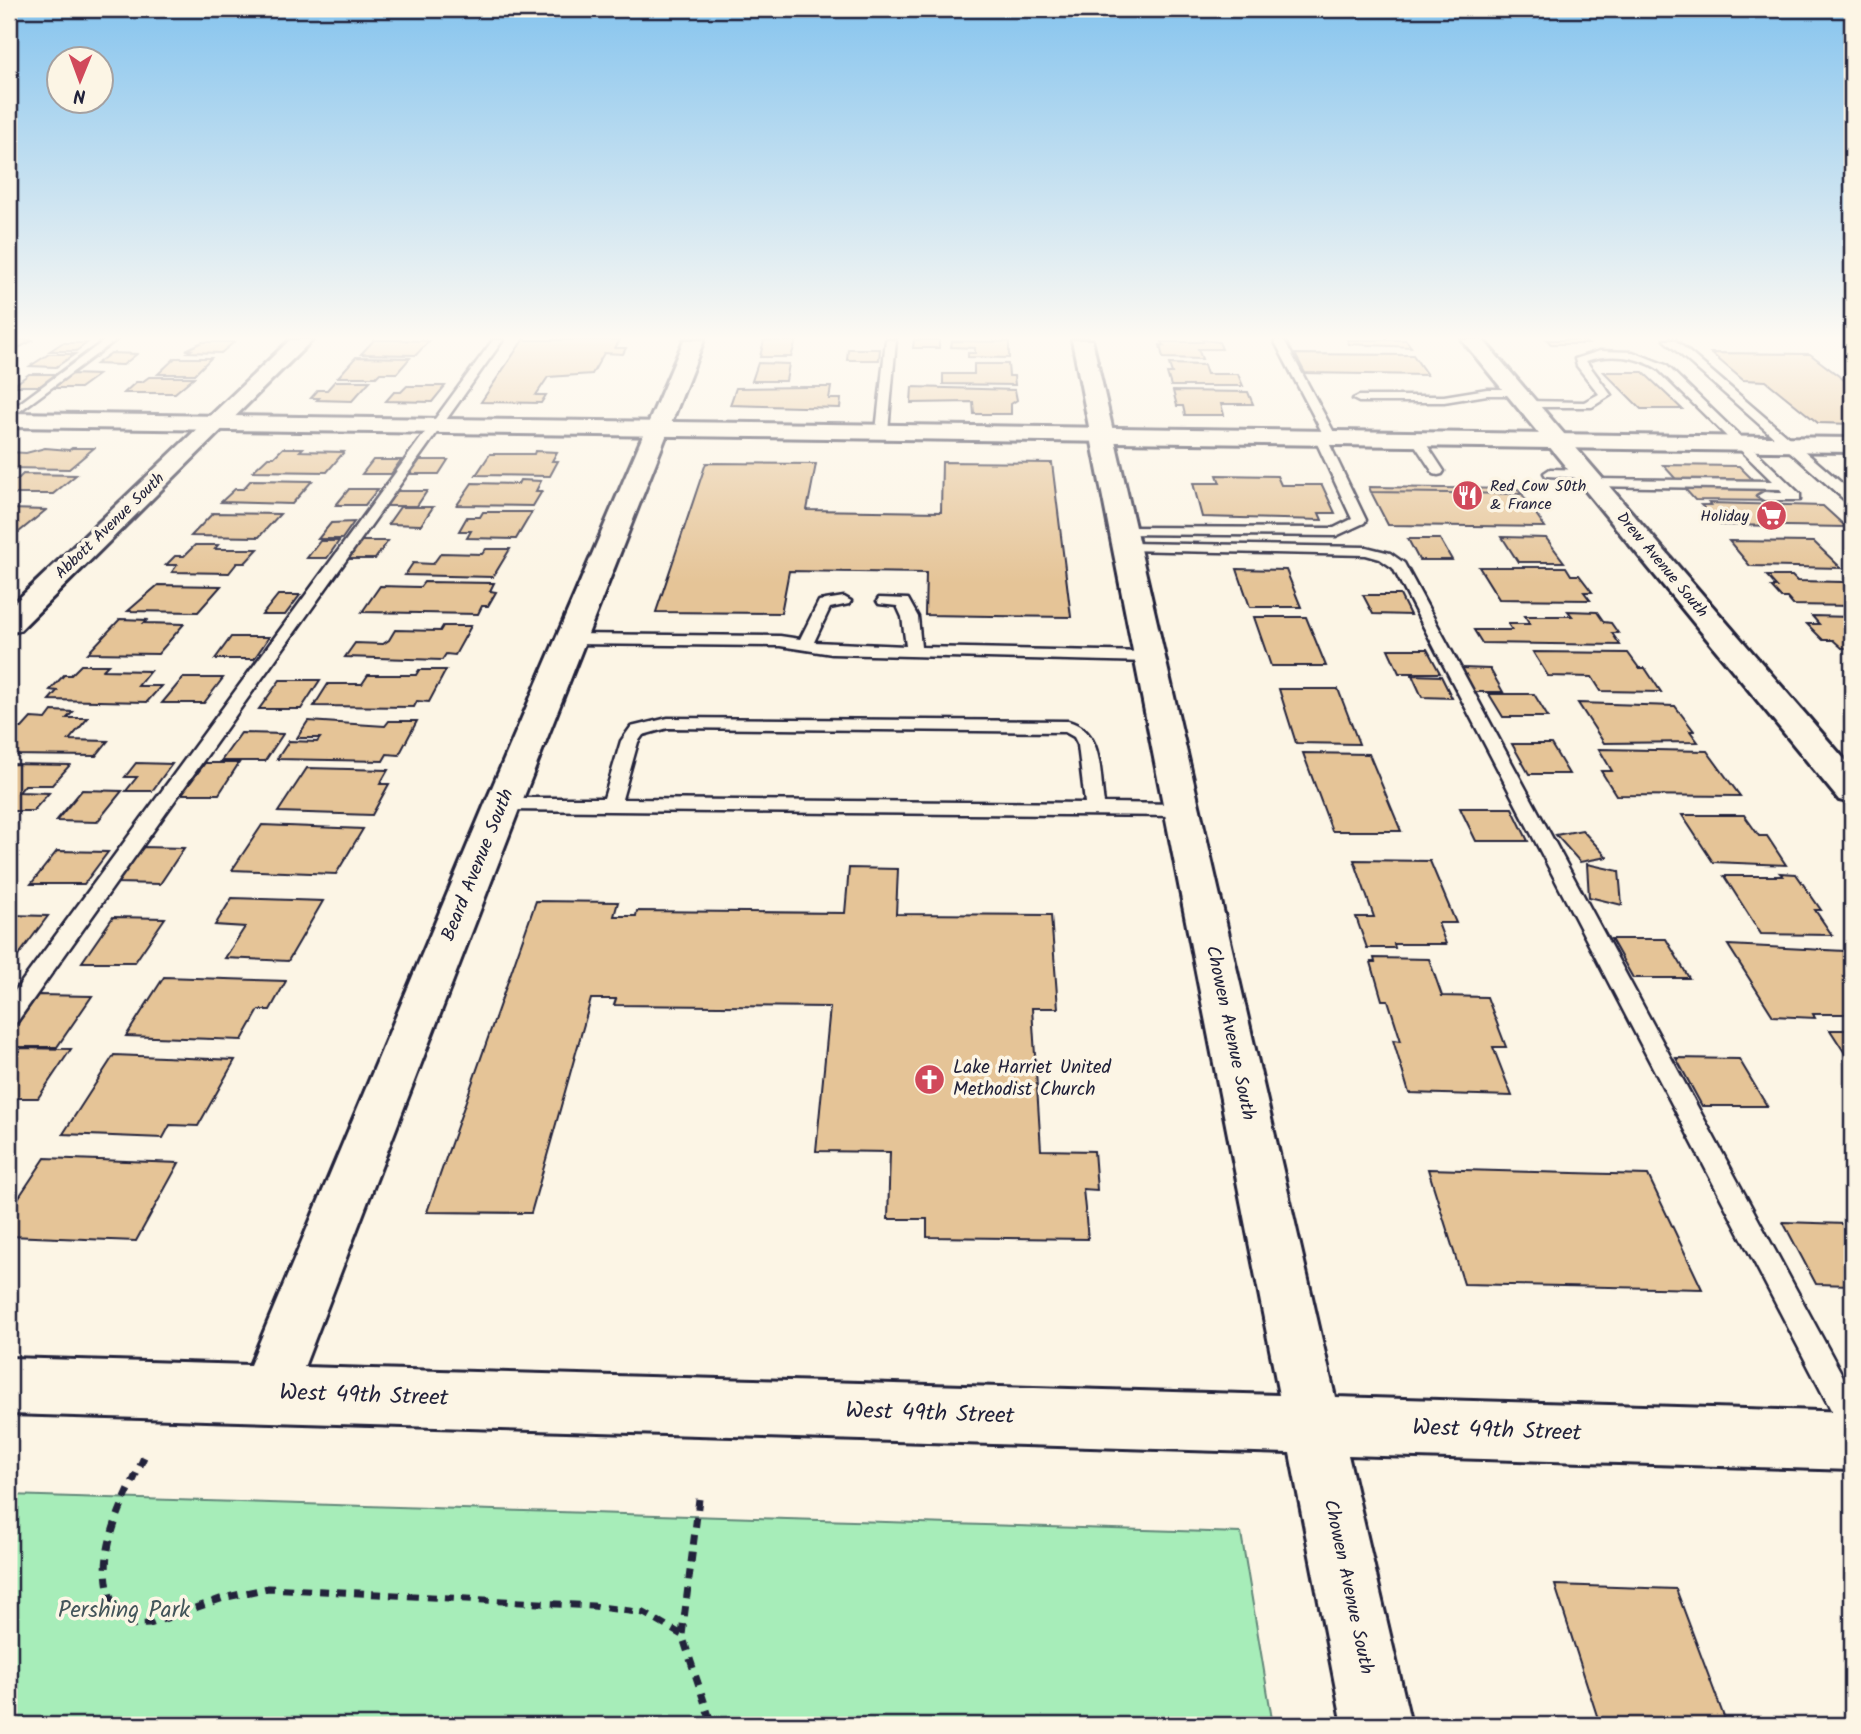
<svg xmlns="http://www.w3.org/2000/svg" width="1861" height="1734" viewBox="0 0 1861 1734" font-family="Kalam,sans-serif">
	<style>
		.green { fill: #a7edb9; stroke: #64887a; stroke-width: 2 }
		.building { fill: #e5c497; stroke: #22223b; stroke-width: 2 }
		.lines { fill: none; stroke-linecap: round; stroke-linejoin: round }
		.lane-casing { stroke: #22223b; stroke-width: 5 }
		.street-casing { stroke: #22223b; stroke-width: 6 }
		.secondary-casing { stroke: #22223b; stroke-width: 6 }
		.path { stroke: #22223b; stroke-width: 7; stroke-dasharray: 10 8; stroke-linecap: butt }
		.lane { fill: #fcf5e5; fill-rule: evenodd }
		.street { fill: #fcf5e5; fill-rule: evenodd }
		.secondary { fill: #fcf5e5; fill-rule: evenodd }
		.labels { text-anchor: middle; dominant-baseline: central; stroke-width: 7; stroke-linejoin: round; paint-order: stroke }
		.far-poi-label { font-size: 16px; fill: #22223b; stroke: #fcf5e5; text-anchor: start }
		.far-street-label { font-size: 16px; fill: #22223b; stroke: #fcf5e5 }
		.street-label { font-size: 19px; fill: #22223b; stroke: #fcf5e5 }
		.poi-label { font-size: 19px; fill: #22223b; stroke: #fcf5e5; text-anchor: start }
		.near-street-label { font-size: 23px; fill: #22223b; stroke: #fcf5e5 }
		.near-park-label { font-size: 23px; fill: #43555a; stroke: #fcf5e5 }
	</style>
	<rect width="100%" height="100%" fill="#fcf5e5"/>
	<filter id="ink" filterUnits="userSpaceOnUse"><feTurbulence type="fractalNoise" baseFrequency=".0143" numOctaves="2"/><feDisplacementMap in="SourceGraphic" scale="14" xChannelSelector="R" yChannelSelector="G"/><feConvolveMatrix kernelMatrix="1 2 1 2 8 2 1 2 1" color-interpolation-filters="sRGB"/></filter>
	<g filter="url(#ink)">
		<path class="green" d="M 9,1495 L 1241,1533 L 1273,1725 L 9,1725 Z"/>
		<path class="building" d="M 9,340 L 34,340 L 12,351 L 9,351 Z
			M 374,340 L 393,340 L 429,341 L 416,355 L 361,354 Z
			M 523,340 L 620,340 L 615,348 L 626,348 L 623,354 L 604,353 L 592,374 L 548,377 L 536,395 L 546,395 L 541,403 L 481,402 Z
			M 764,340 L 796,341 L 791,357 L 760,357 Z
			M 914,340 L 939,340 L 939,348 L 913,348 Z
			M 1202,340 L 1219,342 L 1222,349 L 1198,349 L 1202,359 L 1163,358 L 1160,345 L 1164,346 L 1162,342 L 1203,342 Z
			M 1347,340 L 1406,340 L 1411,347 L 1349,344 Z
			M 1547,340 L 1583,340 L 1588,344 L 1551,344 Z
			M 952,341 L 1009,342 L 1009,358 L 968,357 L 968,353 L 975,353 L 975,348 L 951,347 Z
			M 202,342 L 234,342 L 221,353 L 188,352 L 191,350 L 186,350 Z
			M 62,343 L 87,343 L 76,351 L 50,351 Z
			M 848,349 L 880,349 L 879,360 L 847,360 Z
			M 111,353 L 137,354 L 123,365 L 96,364 Z
			M 1711,353 L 1810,354 L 1852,386 L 1852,424 L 1818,423 L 1766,381 L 1743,380 Z
			M 49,354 L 75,354 L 56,367 L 30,366 Z
			M 1295,354 L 1413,355 L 1427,375 L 1305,373 Z
			M 356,357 L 410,358 L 397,373 L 380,373 L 376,377 L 338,377 Z
			M 175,358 L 211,358 L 195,374 L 158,374 Z
			M 758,363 L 789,364 L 786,381 L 752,381 Z
			M 974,364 L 1008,364 L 1009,376 L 1014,376 L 1015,385 L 943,384 L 943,374 L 974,374 Z
			M 1169,364 L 1204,365 L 1207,374 L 1238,374 L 1243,386 L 1171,386 L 1167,373 L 1172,373 Z
			M 1604,372 L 1643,372 L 1682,409 L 1641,409 Z
			M 29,374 L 56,374 L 40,386 L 13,386 Z
			M 70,374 L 98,375 L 80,388 L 52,388 Z
			M 149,377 L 194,377 L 175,393 L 124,393 L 136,382 L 142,382 Z
			M 335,381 L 370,381 L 352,401 L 317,400 L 319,398 L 311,398 L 318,390 L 327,390 Z
			M 407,386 L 445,386 L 432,402 L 386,401 L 394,392 L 401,392 Z
			M 804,387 L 831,387 L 829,399 L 841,399 L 840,408 L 730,405 L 736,388 Z
			M 912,387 L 1015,390 L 1017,400 L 1011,404 L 1011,414 L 974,414 L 973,402 L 911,403 Z
			M 1173,391 L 1248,392 L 1253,404 L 1221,404 L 1224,415 L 1185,415 L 1183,406 L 1177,406 Z
			M 45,448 L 69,450 L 72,448 L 94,448 L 69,469 L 9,468 L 9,452 L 26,453 Z
			M 283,448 L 303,448 L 300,451 L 344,452 L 327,472 L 253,471 L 268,457 L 274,457 Z
			M 535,451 L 557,452 L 552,461 L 558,461 L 550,476 L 476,475 L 490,454 L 534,454 Z
			M 373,460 L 401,460 L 391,474 L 362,474 Z
			M 420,460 L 448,460 L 439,474 L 410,474 Z
			M 942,462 L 1052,463 L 1071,617 L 925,615 L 926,573 L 789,571 L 781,613 L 656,612 L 706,463 L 816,464 L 807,510 L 941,512 Z
			M 1663,465 L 1739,466 L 1774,501 L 1695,500 Z
			M 23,474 L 76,475 L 53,494 L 9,494 L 9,480 L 17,480 Z
			M 1217,475 L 1277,476 L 1281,485 L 1322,485 L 1335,513 L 1319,513 L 1322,520 L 1202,517 L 1193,483 L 1220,483 Z
			M 251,480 L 312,481 L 292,504 L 221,502 L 235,489 L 243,489 Z
			M 520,480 L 541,481 L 536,491 L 542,491 L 533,506 L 457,505 L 472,483 L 518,484 Z
			M 1369,487 L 1518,489 L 1522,494 L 1371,492 Z
			M 349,489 L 378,489 L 365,505 L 336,505 Z
			M 397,491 L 427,491 L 417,506 L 386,506 Z
			M 1371,492 L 1522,494 L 1545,527 L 1388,525 Z
			M 1709,503 L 1823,506 L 1846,527 L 1720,525 L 1701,505 L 1711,505 Z
			M 400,507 L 433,507 L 421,525 L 388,524 Z
			M 9,509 L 46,510 L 19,532 L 9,532 Z
			M 483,512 L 532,512 L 516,539 L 467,538 L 471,531 L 459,531 L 467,517 L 480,517 Z
			M 213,513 L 280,514 L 259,537 L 191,536 Z
			M 354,522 L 342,539 L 318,539 L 331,523 Z
			M 1502,537 L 1546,538 L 1564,562 L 1518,562 Z
			M 1408,539 L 1440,539 L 1452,560 L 1419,560 Z
			M 320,541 L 339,541 L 327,558 L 307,558 Z
			M 361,541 L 388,541 L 375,559 L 348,559 Z
			M 1729,541 L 1814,542 L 1841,568 L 1750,566 Z
			M 195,545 L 218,545 L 215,549 L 258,549 L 245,563 L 237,563 L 229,573 L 172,572 L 177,565 L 166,565 L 175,556 L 184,556 Z
			M 486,549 L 510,549 L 493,577 L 405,575 L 413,563 L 433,564 L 441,553 L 482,554 Z
			M 1479,567 L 1566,567 L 1571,575 L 1579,575 L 1592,592 L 1584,592 L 1590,600 L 1499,599 Z
			M 1237,569 L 1286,570 L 1301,607 L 1250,607 Z
			M 1767,576 L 1792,576 L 1797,581 L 1843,582 L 1852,586 L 1852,606 L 1793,605 L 1787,598 L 1781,598 L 1771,587 L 1777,587 Z
			M 424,582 L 494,583 L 490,591 L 496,592 L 488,606 L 482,606 L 478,614 L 362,612 L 380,586 L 420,587 Z
			M 158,585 L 221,586 L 198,612 L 128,611 Z
			M 278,595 L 300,595 L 285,615 L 262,615 Z
			M 1363,595 L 1400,595 L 1410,615 L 1373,614 Z
			M 1568,611 L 1597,612 L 1604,622 L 1611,623 L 1618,633 L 1612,633 L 1620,645 L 1482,643 L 1474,630 L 1512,630 L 1508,624 L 1530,624 L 1525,616 L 1572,616 Z
			M 1812,616 L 1852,617 L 1852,648 L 1842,648 L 1833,640 L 1823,640 L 1807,624 L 1819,624 Z
			M 1254,617 L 1306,617 L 1326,666 L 1271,666 Z
			M 120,619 L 147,620 L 144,623 L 184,624 L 158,654 L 88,653 Z
			M 443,626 L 471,626 L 455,655 L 446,654 L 442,660 L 345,657 L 355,643 L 383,644 L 389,640 L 395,630 L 440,631 Z
			M 231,637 L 269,637 L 254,659 L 215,659 Z
			M 1388,649 L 1427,649 L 1440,673 L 1399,673 Z
			M 1533,652 L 1628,653 L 1639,668 L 1645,668 L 1661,692 L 1601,691 L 1592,677 L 1548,676 Z
			M 81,665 L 108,665 L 103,670 L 150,671 L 138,686 L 161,686 L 147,702 L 49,700 L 57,691 L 50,690 L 64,675 L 71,675 Z
			M 1462,668 L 1490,669 L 1503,692 L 1474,692 Z
			M 419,670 L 446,670 L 429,702 L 417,701 L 414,707 L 314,706 L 328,684 L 362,684 L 368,675 L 416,675 Z
			M 1412,675 L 1441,676 L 1452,698 L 1422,697 Z
			M 183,678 L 223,678 L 204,703 L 162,703 Z
			M 280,680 L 320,680 L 301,709 L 259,709 Z
			M 1279,689 L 1338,689 L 1359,744 L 1296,743 Z
			M 1489,694 L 1534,694 L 1548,717 L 1503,717 Z
			M 1578,703 L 1675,706 L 1694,731 L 1690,731 L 1698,742 L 1604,743 Z
			M 52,711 L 73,712 L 67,718 L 88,718 L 69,740 L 108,741 L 96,756 L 9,755 L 9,735 L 14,728 L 22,728 L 31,718 L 46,719 Z
			M 308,721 L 385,726 L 389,721 L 417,721 L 399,755 L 387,754 L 383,761 L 277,759 L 289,741 L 317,742 L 320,738 L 297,738 Z
			M 241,733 L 283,734 L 265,761 L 221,761 Z
			M 1512,744 L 1551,744 L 1569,774 L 1529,774 Z
			M 1599,749 L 1707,751 L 1740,796 L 1616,795 L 1601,771 L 1612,771 Z
			M 1303,753 L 1369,754 L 1401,831 L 1332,831 Z
			M 136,763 L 172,764 L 152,791 L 126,791 L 137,777 L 125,777 Z
			M 205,763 L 239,763 L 219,794 L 182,794 Z
			M 9,764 L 70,765 L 52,785 L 25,785 L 19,792 L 49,793 L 33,811 L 9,811 Z
			M 307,768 L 388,770 L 380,784 L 389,784 L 372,815 L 278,812 Z
			M 82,790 L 122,791 L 97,822 L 56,821 Z
			M 1460,808 L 1512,808 L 1528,841 L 1476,841 Z
			M 1682,815 L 1744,815 L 1759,836 L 1767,836 L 1786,865 L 1713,862 Z
			M 262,825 L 363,829 L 336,874 L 232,870 Z
			M 1582,830 L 1607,857 L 1580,862 L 1556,835 Z
			M 141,847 L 184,848 L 160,884 L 116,883 Z
			M 57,851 L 108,852 L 84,884 L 31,884 Z
			M 1354,860 L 1430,861 L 1456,923 L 1438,923 L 1446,944 L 1394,944 L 1395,948 L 1367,948 L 1356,917 L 1374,917 Z
			M 1587,864 L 1619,871 L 1622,905 L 1589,897 Z
			M 849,868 L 898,869 L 896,914 L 1051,915 L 1058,1008 L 1032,1008 L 1041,1150 L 1094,1151 L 1097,1190 L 1083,1189 L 1088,1239 L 927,1237 L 927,1219 L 888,1219 L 890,1152 L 816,1151 L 830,1007 L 614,1005 L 616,999 L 591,999 L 531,1213 L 427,1212 L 536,901 L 618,902 L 614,916 L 636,916 L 637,911 L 845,913 Z
			M 1780,873 L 1796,874 L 1821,910 L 1815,910 L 1832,935 L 1761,934 L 1724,876 L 1783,876 Z
			M 232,898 L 323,901 L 288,961 L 225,958 L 245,927 L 215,925 Z
			M 9,915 L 48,916 L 15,960 L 9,960 Z
			M 113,917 L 165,918 L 135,962 L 82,962 Z
			M 1611,939 L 1666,939 L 1689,978 L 1633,978 Z
			M 1728,945 L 1845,951 L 1852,960 L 1852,1014 L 1813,1014 L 1815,1018 L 1773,1016 Z
			M 1374,958 L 1429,959 L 1442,996 L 1487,997 L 1506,1047 L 1493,1047 L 1512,1096 L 1409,1093 L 1393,1040 L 1401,1041 L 1388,1000 L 1382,1000 L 1371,962 L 1375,962 Z
			M 164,977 L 286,981 L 270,1010 L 259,1010 L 242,1040 L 126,1036 Z
			M 38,995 L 92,996 L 57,1047 L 9,1047 L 9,1036 Z
			M 1830,1030 L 1852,1030 L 1852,1064 Z
			M 21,1048 L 71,1049 L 38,1098 L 9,1098 L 9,1066 Z
			M 114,1055 L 235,1060 L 198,1126 L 170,1125 L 163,1138 L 63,1134 Z
			M 1676,1058 L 1739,1059 L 1767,1106 L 1702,1106 Z
			M 45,1158 L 179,1163 L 136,1241 L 9,1236 L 9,1212 Z
			M 1428,1169 L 1648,1175 L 1702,1289 L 1464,1284 Z
			M 1783,1222 L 1846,1224 L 1852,1235 L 1852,1285 L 1816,1284 Z
			M 1555,1585 L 1676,1589 L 1727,1725 L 1600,1725 Z"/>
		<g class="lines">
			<defs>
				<path id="lane" d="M 105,340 L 116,340 L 9,419 L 9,411 Z
					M 493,340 L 503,340 L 17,1022 L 9,1025 L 9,999 Z
					M 886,340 L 896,340 L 888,431 L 882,435 L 876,431 Z
					M 1274,340 L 1284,340 L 1337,438 L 1328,441 L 1366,520 L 1364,523 L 1336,536 L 1119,534 L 1119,528 L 1124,527 L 1334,528 L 1352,519 L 1314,437 L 1323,434 Z
					M 1664,340 L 1675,340 L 1852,492 L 1852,503 L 1847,502 Z
					M 1600,351 L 1633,352 L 1666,365 L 1800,494 L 1800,500 L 1764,500 L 1757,496 L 1764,492 L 1783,493 L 1780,489 L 1588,486 L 1588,480 L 1593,479 L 1772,481 L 1658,369 C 1637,356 1610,353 1586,361 L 1611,395 L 1592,407 L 1526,407 L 1520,404 L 1526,401 L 1584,402 L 1599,394 L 1577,366 L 1575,359 Z
					M 1487,389 L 1516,389 L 1522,392 L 1516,395 L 1487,395 L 1444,402 L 1359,402 L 1353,399 L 1359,396 L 1444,396 Z
					M 1417,435 L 1421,436 L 1444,471 L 1442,474 L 1438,475 L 1434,474 L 1411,439 Z
					M 1841,441 L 1852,449 L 1852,459 L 1835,445 Z
					M 1550,469 L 1585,470 L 1591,474 L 1585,478 L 1546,476 L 1544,473 Z
					M 1128,543 L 1366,547 L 1390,553 L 1404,563 L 1852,1393 L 1852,1435 L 1842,1431 L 1393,568 L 1380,559 L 1366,555 L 1123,550 L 1121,547 Z
					M 844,597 L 851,601 L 849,604 L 830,608 L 814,642 L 906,646 L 902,617 L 897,606 L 879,604 L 877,601 L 879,598 L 908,599 L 918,617 L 921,647 L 1150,652 L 1158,657 L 1150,662 L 832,654 L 780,646 L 570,644 L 562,639 L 570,634 L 780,636 L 800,639 L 819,601 Z
					M 668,718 L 1068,721 C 1104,731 1099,772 1104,803 L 1182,804 L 1188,805 L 1191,810 L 1188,815 L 1182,816 L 503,810 L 497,809 L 494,804 L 497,799 L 503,798 L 604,798 L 621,741 L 631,727 ZM 668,728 L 1065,732 L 1074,737 L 1078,745 L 1085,803 L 622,799 L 638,742 L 643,735 Z"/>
				<path id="street" d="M 290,340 L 312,340 L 20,630 L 9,633 L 9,608 Z
					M 684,340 L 704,340 L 521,804 L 304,1367 L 1279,1395 L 1072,340 L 1092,340 L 1335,1397 L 1852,1412 L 1852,1470 L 1348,1455 L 1411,1725 L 1343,1725 L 1290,1453 L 9,1414 L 9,1358 L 250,1365 L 485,804 Z
					M 1462,340 L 1483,340 L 1852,768 L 1852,803 L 1839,800 Z"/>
				<path id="secondary" d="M 9,413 L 1852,438 L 1852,452 L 9,427 Z"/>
			</defs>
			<use href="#lane" class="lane-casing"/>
			<use href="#street" class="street-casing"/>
			<use href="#secondary" class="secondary-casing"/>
			<path class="path" d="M 144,1457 C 119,1513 84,1569 125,1625 L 150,1624 L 223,1598 L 268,1588 L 593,1606 L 644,1613 L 682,1635
				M 699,1499 L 682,1635 L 712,1725"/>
			<use href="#lane" class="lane"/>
			<use href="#street" class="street"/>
			<use href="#secondary" class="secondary"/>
		</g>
	</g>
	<linearGradient id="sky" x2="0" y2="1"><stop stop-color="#86c4ee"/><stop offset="0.58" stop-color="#fefaf3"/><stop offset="1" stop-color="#fefaf3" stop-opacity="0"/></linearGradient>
	<rect width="1861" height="583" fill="url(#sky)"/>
	<defs>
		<symbol id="restaurant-disc" viewBox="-11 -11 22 22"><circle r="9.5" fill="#d1495b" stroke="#fcf5e5"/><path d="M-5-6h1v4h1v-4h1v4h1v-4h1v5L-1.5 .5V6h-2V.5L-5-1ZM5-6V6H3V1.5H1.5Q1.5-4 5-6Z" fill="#fff"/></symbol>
		<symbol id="supermarket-disc" viewBox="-11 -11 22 22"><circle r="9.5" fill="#d1495b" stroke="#fcf5e5"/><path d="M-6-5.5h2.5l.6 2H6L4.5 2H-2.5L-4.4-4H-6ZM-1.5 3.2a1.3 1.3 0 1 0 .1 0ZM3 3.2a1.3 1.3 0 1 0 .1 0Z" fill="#fff"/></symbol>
		<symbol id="church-disc" viewBox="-11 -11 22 22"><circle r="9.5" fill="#d1495b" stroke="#fcf5e5"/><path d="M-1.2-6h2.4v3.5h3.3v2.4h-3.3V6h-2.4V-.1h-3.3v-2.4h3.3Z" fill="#fff"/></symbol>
	</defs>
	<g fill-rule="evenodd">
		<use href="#restaurant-disc" x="1450" y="478" width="35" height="35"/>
		<use href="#supermarket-disc" x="1754" y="498" width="35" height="35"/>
		<use href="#church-disc" x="912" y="1062" width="35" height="35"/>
	</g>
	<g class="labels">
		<g class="far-poi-label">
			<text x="1490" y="486">Red Cow 50th<tspan x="1490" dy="18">&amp; France</tspan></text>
			<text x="1749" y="516" text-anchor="end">Holiday</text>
		</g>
		<g class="far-street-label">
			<text transform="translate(110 526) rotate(-44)">Abbott Avenue South</text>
			<text transform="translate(1662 565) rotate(50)">Drew Avenue South</text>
		</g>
		<g class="street-label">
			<text transform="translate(478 865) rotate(-68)">Beard Avenue South</text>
			<text transform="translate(1230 1033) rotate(78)">Chowen Avenue South</text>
			<text transform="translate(1348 1587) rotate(78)">Chowen Avenue South</text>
		</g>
		<g class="poi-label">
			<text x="953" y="1068">Lake Harriet United<tspan x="953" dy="22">Methodist Church</tspan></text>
		</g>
		<g class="near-street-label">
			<text transform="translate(364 1396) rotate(2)">West 49th Street</text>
			<text transform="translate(930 1414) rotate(2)">West 49th Street</text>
			<text transform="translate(1497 1431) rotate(2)">West 49th Street</text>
		</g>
		<g class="near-park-label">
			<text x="124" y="1611">Pershing Park</text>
		</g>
	</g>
	<rect width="1861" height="1734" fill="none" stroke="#fcf5e5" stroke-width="35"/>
	<rect x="18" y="18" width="1826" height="1699" fill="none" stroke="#22223b" stroke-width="2.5" filter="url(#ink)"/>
	<g transform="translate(80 80) rotate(181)"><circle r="33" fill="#fcf5e5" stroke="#a5a1a1" stroke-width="2"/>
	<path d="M0-5L12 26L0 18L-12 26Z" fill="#d1495b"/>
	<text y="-10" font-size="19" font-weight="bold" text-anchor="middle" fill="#22223b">N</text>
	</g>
</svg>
